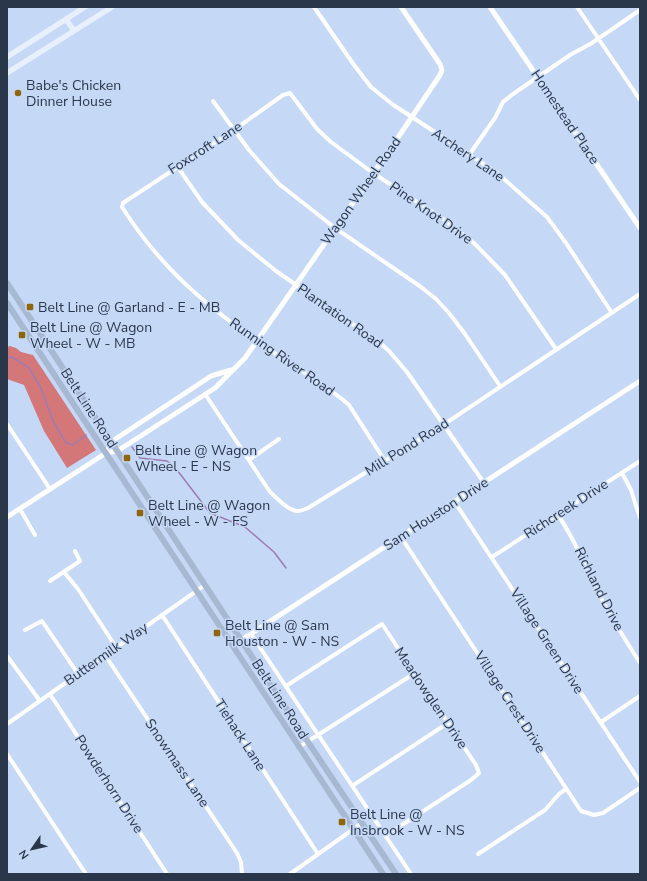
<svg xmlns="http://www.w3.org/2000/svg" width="647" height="881" viewBox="0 0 647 881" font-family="'Nunito Sans',sans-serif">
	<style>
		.forest { fill: #d47779 }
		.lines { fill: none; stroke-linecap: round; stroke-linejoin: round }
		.stream { stroke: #9f7bb2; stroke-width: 1.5 }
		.minor { stroke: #fff; stroke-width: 4 }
		.tertiary { stroke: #fff; stroke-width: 5 }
		.secondary { stroke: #e8f0fe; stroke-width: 5.5 }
		.primary { stroke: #a7b8d1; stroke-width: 6 }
		.poi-dot { fill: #8f660c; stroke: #c5d8f6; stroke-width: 1.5 }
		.labels { text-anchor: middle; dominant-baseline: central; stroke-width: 3; stroke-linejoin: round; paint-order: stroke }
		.poi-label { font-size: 14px; fill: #2a374a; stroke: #c5d8f6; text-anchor: start }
		.street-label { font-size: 14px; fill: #2a374a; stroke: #c5d8f6 }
	</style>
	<rect width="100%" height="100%" fill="#c5d8f6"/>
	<path class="forest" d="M 10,346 L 16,348 L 21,352 L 33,355 L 96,450 L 67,468 L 44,431 L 24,385 L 7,379 L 7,347 Z"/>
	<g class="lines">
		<path class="stream" d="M 7,358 L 12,357 L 29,368 L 40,386 L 53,421 L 66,443 L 73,445 L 86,435
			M 132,447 L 140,458 L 167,461 L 174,466 L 210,513 L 245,527 L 274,552 L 286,568"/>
		<path class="minor" d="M 314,7 L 354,65 L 371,87 L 392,104 L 496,172 L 547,217 L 566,243 L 612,313
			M 577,7 L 640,100
			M 213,101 L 249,150 L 279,184 L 335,228 L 421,287 L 436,299 L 449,313 L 465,334 L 500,386
			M 469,155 L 495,118 L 503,102 L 513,94 L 570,55 L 592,43 L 640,10
			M 177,166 L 202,202 L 238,240 L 276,271 L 380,343 L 389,351 L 407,372 L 484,483
			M 205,394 L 270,492 C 277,498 288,511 298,511 C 301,511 305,509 308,508 L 443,425 L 640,294
			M 7,424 L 50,489
			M 249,460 L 279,439
			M 385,461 L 349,405 L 342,399 C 315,378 285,361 257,341 C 202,303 158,264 122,207 L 123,203 L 234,130 L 283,95 L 290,93 L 317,129 L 331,142 L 373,173 L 443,219 L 474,243 L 505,275 L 556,349
			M 622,473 L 631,490 L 640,518
			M 454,501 L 640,782
			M 20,509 L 35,535
			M 558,515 C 574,538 584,563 596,588 C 609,614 624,638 640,663
			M 401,537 L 581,811 L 594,815 L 603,813 L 640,788
			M 492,557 L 640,461
			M 64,572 L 78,589 L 116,647
			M 50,581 L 80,561 L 75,551
			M 162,615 L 318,854
			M 25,630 L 42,621 L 78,674
			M 251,634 L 411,874
			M 105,655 L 237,853 L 241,862 L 242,874
			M 7,656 L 40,701
			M 286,686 L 382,624 L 476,765 L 479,773 L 471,780 L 385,836
			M 50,694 L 167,874
			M 601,722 L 640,696
			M 7,724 L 205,585
			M 299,747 L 415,673
			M 7,754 L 86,874
			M 352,786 L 448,723
			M 478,854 L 545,810 L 559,794 L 566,789
			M 290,874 L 362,823"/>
		<path class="tertiary" d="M 490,7 L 640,228
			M 106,453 L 112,442 L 117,438 L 205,380 L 211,376 L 231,370
			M 7,517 L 106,453 L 117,451 L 122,448 L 215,388 L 245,358 L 393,145 L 440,75 L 442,70 L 440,64 L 401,7
			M 232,646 L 640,381"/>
		<path class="secondary" d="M 66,19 L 74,31
			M 7,57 L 85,7
			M 7,73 L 112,7"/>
		<path class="primary" d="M 7,283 L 308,742 L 396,874
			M 7,303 L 383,874"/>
	</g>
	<g class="poi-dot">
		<circle cx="18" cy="93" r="4"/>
		<rect x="26" y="303" width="8" height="8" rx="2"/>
		<rect x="18" y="331" width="8" height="8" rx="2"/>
		<rect x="123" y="454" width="8" height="8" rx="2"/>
		<rect x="136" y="509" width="8" height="8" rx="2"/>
		<rect x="213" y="629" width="8" height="8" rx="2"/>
		<rect x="338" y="818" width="8" height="8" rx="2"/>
	</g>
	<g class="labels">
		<g class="poi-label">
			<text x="26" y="85">Babe's Chicken<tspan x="26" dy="16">Dinner House</tspan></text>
			<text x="38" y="307">Belt Line @ Garland - E - MB</text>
			<text x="30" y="327">Belt Line @ Wagon<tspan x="30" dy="16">Wheel - W - MB</tspan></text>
			<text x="135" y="450">Belt Line @ Wagon<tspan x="135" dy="16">Wheel - E - NS</tspan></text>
			<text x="148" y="505">Belt Line @ Wagon<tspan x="148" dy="16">Wheel - W - FS</tspan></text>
			<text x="225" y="625">Belt Line @ Sam<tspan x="225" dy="16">Houston - W - NS</tspan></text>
			<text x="350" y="814">Belt Line @<tspan x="350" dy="16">Insbrook - W - NS</tspan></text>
		</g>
		<g class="street-label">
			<text transform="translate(565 117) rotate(56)">Homestead Place</text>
			<text transform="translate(205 148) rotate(-33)">Foxcroft Lane</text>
			<text transform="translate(468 155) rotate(34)">Archery Lane</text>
			<text transform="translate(361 191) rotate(-55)">Wagon Wheel Road</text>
			<text transform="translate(431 213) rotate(35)">Pine Knot Drive</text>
			<text transform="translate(340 316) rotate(35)">Plantation Road</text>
			<text transform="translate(282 357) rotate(35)">Running River Road</text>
			<text transform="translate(89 408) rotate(57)">Belt Line Road</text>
			<text transform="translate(407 447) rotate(-32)">Mill Pond Road</text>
			<text transform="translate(566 509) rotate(-33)">Richcreek Drive</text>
			<text transform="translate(436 514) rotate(-33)">Sam Houston Drive</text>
			<text transform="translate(599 589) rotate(63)">Richland Drive</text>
			<text transform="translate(547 641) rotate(57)">Village Green Drive</text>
			<text transform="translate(106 654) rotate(-35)">Buttermilk Way</text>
			<text transform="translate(431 698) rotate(56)">Meadowglen Drive</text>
			<text transform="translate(280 699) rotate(57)">Belt Line Road</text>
			<text transform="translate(510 702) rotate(57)">Village Crest Drive</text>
			<text transform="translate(240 735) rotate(57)">Tiehack Lane</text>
			<text transform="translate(177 763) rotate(56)">Snowmass Lane</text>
			<text transform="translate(109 784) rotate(57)">Powderhorn Drive</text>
		</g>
	</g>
	<rect width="647" height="881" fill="none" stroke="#2a374a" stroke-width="16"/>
	<g transform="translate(32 849) rotate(236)" stroke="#c5d8f6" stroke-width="3" paint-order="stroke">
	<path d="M0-3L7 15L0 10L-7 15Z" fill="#2a374a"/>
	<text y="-6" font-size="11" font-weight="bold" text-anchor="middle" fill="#2a374a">N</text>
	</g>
</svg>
